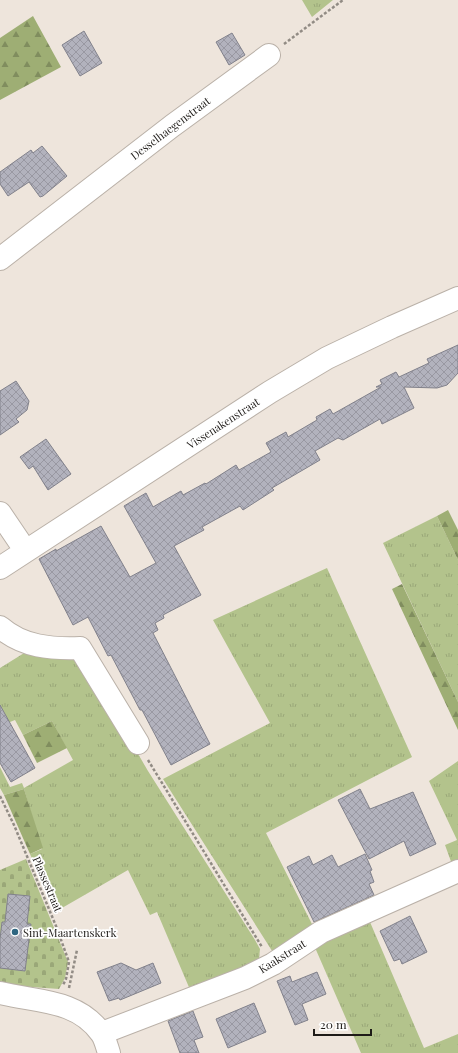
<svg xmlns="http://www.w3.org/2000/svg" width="458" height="1053" viewBox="0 0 458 1053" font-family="'Playfair Display',serif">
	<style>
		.grass { fill: url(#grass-tufts) }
		.forest { fill: url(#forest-firs) }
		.cemetery { fill: url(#cemetery-stones) }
		.building { fill: url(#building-cross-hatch); stroke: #81818b }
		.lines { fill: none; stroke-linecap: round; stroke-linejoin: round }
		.minor-casing { stroke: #bab1a8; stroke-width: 24 }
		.path { stroke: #918b84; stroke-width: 2.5; stroke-dasharray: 3 2; stroke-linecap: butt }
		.minor { stroke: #fff; stroke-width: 22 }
		.poi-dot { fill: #2f6681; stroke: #fff; stroke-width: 1.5 }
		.labels { text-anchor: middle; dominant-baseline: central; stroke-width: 3.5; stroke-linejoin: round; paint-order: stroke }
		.street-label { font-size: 11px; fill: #1e1b18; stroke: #fff }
		.poi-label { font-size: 11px; fill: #1e1b18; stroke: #fff; text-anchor: start }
	</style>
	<defs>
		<pattern id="grass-tufts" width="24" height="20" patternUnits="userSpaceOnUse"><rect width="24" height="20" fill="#b3c38c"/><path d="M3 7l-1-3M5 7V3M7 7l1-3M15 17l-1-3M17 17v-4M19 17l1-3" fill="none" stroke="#9aa778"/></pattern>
		<pattern id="forest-firs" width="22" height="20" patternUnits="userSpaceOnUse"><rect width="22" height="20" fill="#9eae74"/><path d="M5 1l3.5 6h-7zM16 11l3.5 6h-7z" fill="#808d5e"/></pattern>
		<pattern id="cemetery-stones" width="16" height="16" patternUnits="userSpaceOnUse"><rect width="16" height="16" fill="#b3c38c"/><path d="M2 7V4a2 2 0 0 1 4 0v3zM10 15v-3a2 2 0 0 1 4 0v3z" fill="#9aa778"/></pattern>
		<pattern id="building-cross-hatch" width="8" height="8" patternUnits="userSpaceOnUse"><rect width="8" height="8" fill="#b2b2bd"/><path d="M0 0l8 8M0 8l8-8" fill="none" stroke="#9998a2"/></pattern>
	</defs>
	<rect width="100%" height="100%" fill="#eee5dc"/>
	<path class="grass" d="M 302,0 L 333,0 L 312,17 Z
		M 437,516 L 458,560 L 458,702 L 383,543 Z
		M 327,568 L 412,757 L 266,833 L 315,930 L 274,954 L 163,779 L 270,723 L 213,620 Z
		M 29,650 L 68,654 L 88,668 L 148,771 L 255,940 L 260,949 L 259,959 L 191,992 L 157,912 L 150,915 L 128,870 L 55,912 L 30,854 L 42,849 L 24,789 L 4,795 L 0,788 L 0,767 L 10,787 L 22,783 L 24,788 L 73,760 L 52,721 L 23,735 L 15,720 L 0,726 L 0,668 Z
		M 458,761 L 458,865 L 453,867 L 445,845 L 457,840 L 429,781 Z
		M 367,915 L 424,1048 L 458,1034 L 458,1053 L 361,1053 L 313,943 Z"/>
	<path class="forest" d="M 33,16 L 61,67 L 0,100 L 0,38 Z
		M 448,510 L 458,530 L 458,560 L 437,516 Z
		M 402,584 L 458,702 L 458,730 L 392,589 Z
		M 52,721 L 67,748 L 37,763 L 23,735 Z
		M 24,789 L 43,848 L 30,854 L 4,795 Z"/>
	<path class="cemetery" d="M 26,859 L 68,962 L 65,978 L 59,989 L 18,986 L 0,981 L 0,870 Z"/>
	<path class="building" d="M 84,31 L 102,63 L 80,76 L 62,45 Z
		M 232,33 L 245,55 L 229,65 L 216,42 Z
		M 42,146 L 67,176 L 43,196 L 40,197 L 29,182 L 8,196 L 0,184 L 0,172 L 31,150 L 33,153 Z
		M 458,345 L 458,373 L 447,385 L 437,388 L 404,387 L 414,408 L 382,424 L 380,419 L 343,440 L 338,438 L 315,451 L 320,460 L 272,488 L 274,490 L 243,510 L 240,506 L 202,527 L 204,530 L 174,546 L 201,595 L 163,615 L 164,618 L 155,623 L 158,630 L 153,633 L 210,744 L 171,765 L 142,710 L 140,710 L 111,655 L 108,656 L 88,617 L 73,625 L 39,559 L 56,549 L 56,551 L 101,526 L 130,577 L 156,563 L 124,506 L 146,493 L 153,507 L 181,491 L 183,495 L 205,483 L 206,484 L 236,465 L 239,470 L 271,452 L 266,443 L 286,432 L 288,437 L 317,420 L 316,417 L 330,409 L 333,414 L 381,387 L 376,387 L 382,384 L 380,380 L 396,372 L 399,377 L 429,363 L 427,359 Z
		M 16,381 L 29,401 L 27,410 L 16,419 L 19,422 L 0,435 L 0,391 Z
		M 46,439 L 71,474 L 48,490 L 33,466 L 29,469 L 20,457 Z
		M 0,705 L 35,768 L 11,782 L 0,763 Z
		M 360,789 L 370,809 L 413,792 L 436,844 L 410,856 L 404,841 L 369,859 L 338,800 Z
		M 365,854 L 372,870 L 370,871 L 374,882 L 369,884 L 374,895 L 314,922 L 287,867 L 309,856 L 313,865 L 332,855 L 338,867 Z
		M 8,894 L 30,896 L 27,924 L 31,924 L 25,971 L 0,968 L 0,939 L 2,922 L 5,922 Z
		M 410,916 L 427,952 L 402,964 L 400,959 L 394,961 L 380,931 Z
		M 121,963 L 136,970 L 153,963 L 161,983 L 120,1000 L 119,998 L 109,1001 L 97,972 Z
		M 317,972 L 326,994 L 302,1004 L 308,1020 L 295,1025 L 277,981 L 290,976 L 292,982 Z
		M 254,1003 L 266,1032 L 228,1048 L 216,1019 Z
		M 193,1011 L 203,1037 L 194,1040 L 199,1053 L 180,1053 L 168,1021 Z"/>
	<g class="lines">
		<defs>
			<path id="minor" d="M 0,259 L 172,126 L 269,55
				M 0,513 L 25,550
				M 0,568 L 270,392 L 327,358 L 392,327 L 458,298
				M 0,627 C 23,647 51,649 80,648 L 138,743
				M 0,993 C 36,1002 77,999 101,1033 C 105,1038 107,1047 109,1053
				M 102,1033 L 245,978 L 273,964 L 321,932 L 458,871"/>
		</defs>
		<use href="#minor" class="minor-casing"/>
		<path class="path" d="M 284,44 L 343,0
			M 148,760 L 262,947
			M 0,796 L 14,825 L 56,926 L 69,962 L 66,979 L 63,985
			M 69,988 L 77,950"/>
		<use href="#minor" class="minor"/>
	</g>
	<circle class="poi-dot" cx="15" cy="932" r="4"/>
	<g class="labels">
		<g class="street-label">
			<text transform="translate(170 128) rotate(-37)">Desselhaegenstraat</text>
			<text transform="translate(223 423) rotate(-33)">Vissenakenstraat</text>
			<text transform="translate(48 884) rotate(67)">Plassestraat</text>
			<text transform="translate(282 956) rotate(-32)">Kaakstraat</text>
		</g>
		<g class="poi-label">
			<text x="23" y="932">Sint-Maartenskerk</text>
		</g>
	</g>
	<path d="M314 1029v6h57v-6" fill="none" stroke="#1e1b18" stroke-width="2"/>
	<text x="320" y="1029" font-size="12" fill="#1e1b18" stroke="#ffffff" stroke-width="3" paint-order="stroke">20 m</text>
</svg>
